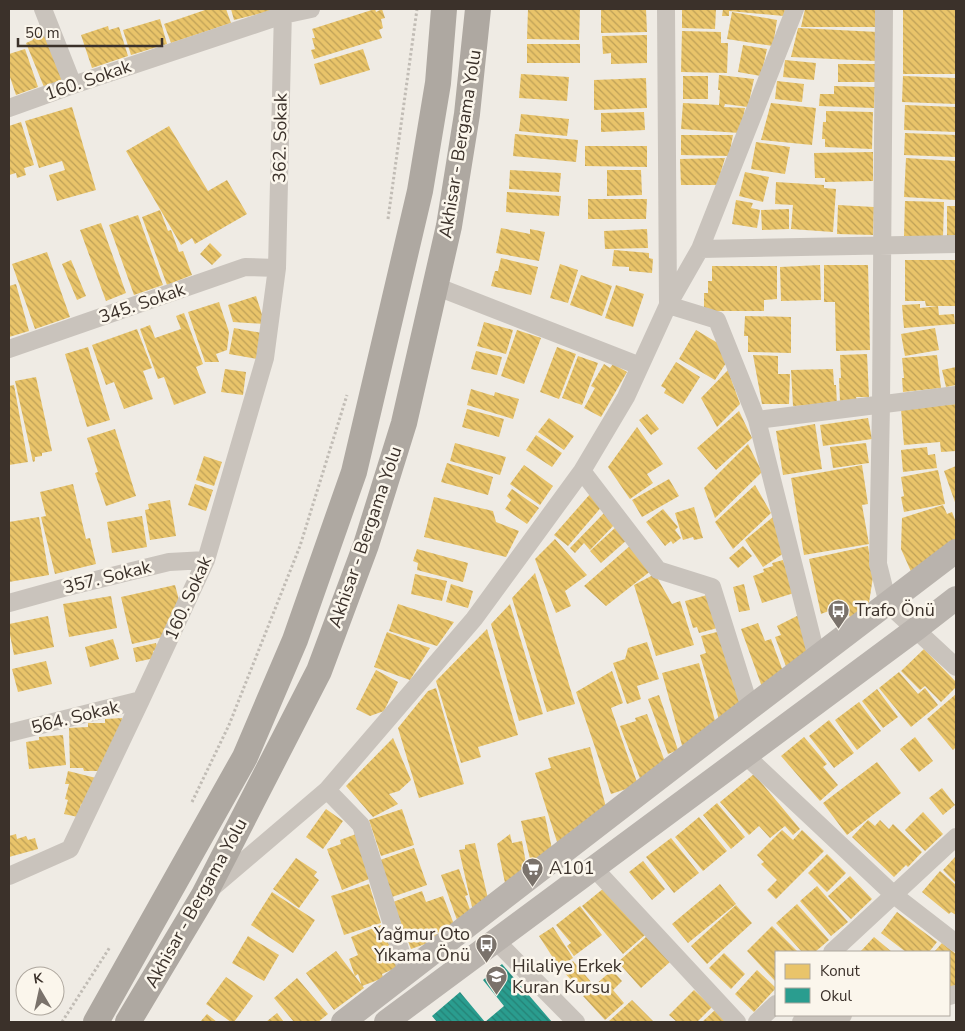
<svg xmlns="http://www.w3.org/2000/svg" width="965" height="1031" viewBox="0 0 965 1031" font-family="'Nunito Sans',sans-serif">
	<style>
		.homes { fill: url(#homes-back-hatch) }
		.schools { fill: url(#schools-back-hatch) }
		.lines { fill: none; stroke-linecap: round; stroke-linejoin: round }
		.path { stroke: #c1bcb5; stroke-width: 3; stroke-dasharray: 2.5 2.5; stroke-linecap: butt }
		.street { stroke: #c9c3bc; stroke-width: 18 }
		.secondary { stroke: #b9b3ad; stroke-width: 24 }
		.primary { stroke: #aea8a1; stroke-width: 26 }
		.labels { text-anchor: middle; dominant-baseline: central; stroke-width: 5; stroke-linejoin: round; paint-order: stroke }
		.street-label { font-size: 18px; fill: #3b312a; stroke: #fbf6ec }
		.poi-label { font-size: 18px; fill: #3b312a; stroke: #fbf6ec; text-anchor: start }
	</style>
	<defs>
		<pattern id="homes-back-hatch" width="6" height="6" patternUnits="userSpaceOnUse" patternTransform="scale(1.25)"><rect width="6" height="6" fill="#e9c46a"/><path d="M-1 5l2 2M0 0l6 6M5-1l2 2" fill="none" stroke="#bea057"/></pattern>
		<pattern id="schools-back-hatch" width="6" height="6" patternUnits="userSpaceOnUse" patternTransform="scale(1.25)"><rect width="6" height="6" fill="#2a9d8f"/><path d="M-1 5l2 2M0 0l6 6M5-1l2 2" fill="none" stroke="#258175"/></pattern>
	</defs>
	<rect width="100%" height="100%" fill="#efebe4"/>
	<path class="homes" d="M 208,9 L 226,9 L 231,23 L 171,43 L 164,24 Z
		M 231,9 L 279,9 L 234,20 Z
		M 375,9 L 376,12 L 382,9 L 385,18 L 381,19 L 383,28 L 379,30 L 382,38 L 314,59 L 311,50 L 315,49 L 312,38 L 315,38 L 312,29 Z
		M 528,9 L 580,9 L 579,40 L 527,39 Z
		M 601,9 L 646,9 L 647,32 L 601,33 Z
		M 682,9 L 716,9 L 715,29 L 682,28 Z
		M 723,9 L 785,9 L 784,16 L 729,11 L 729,16 L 722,16 Z
		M 805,9 L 877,9 L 876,27 L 801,27 Z
		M 903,9 L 956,9 L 956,74 L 903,74 Z
		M 732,12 L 777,20 L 773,46 L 727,39 Z
		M 160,19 L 167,44 L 131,55 L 123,30 Z
		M 108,26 L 109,30 L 119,27 L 128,56 L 92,68 L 81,35 Z
		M 798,28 L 878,32 L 876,61 L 791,57 Z
		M 45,30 L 65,79 L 44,87 L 26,43 L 33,40 L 31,36 Z
		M 682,31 L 721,32 L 721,43 L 728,43 L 727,73 L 681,72 Z
		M 647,35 L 647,63 L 611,64 L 611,53 L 603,54 L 602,36 Z
		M 527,44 L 580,44 L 580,63 L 527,63 Z
		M 743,45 L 767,49 L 761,76 L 738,72 Z
		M 25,49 L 38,87 L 16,95 L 9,74 L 9,54 Z
		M 363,49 L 370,70 L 320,85 L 314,64 Z
		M 785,60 L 816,63 L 814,80 L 783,77 Z
		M 838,64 L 875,64 L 875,82 L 838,82 Z
		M 521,74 L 569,77 L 567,101 L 519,98 Z
		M 719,75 L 754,79 L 748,107 L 725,104 L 724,107 L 745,108 L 740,133 L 681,129 L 683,103 L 719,105 L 720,90 L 718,90 Z
		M 683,76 L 708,76 L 708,99 L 683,99 Z
		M 903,76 L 956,78 L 956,104 L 902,102 Z
		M 646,78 L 647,108 L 594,110 L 594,80 Z
		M 777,81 L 804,84 L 802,102 L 775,99 Z
		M 834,86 L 875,87 L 874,108 L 819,106 L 820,94 L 834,94 Z
		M 771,103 L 816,108 L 812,145 L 761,140 Z
		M 905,105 L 956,107 L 956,132 L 904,130 Z
		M 72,107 L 96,190 L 57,201 L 49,175 L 65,170 L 62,161 L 39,168 L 25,121 Z
		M 826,111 L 873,112 L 872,149 L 825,147 L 825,139 L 822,139 L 823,122 L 826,122 Z
		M 644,112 L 645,130 L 601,132 L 601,113 Z
		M 521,114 L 569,119 L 567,136 L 519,131 Z
		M 21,122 L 34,165 L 24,168 L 26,175 L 17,178 L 16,173 L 9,175 L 9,126 Z
		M 169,126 L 208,191 L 227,180 L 247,214 L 195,244 L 192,238 L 181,245 L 126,151 Z
		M 905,133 L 956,135 L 956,157 L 904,155 Z
		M 515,134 L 578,140 L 576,162 L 513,156 Z
		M 681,135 L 733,135 L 729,156 L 681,155 Z
		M 756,142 L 790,147 L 785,174 L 751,169 Z
		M 585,146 L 647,146 L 647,167 L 585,166 Z
		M 873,152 L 873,181 L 825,182 L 825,178 L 815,178 L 814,153 Z
		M 725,158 L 717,185 L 681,185 L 680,159 Z
		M 906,158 L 956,161 L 956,200 L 904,197 Z
		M 510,170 L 561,173 L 559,192 L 509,189 Z
		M 607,170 L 641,170 L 642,195 L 607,196 Z
		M 745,172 L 769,177 L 763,202 L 739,196 Z
		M 776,182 L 824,185 L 824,188 L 836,189 L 833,232 L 791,229 L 793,205 L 775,204 Z
		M 507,192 L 561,196 L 559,216 L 506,212 Z
		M 588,199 L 647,199 L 646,219 L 588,219 Z
		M 736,200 L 753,203 L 751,208 L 760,210 L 757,228 L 732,224 Z
		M 905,201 L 944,202 L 943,237 L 904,236 Z
		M 838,205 L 874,207 L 873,235 L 837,234 Z
		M 947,206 L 956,206 L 956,236 L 947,236 Z
		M 789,209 L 789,229 L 762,230 L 761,210 Z
		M 160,210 L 168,231 L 171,230 L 179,252 L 183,251 L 192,275 L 167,285 L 142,217 Z
		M 138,215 L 163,285 L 134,295 L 109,225 Z
		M 101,223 L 126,293 L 106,301 L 80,230 Z
		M 501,228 L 530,234 L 530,229 L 545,232 L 539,261 L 496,253 Z
		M 647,229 L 648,248 L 605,249 L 604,231 Z
		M 210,243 L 222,255 L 212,265 L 200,254 Z
		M 614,250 L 649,253 L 649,258 L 653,259 L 652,273 L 629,271 L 629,267 L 612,266 Z
		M 47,252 L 70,317 L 35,329 L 12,264 Z
		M 501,258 L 538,267 L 531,295 L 491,286 L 495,271 L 498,271 Z
		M 71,260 L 86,296 L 77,300 L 62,264 Z
		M 905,260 L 956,260 L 956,306 L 926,306 L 925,301 L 905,301 Z
		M 560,264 L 578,270 L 568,303 L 550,298 Z
		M 820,265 L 821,300 L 781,301 L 780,267 Z
		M 824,265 L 868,265 L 870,350 L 836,351 L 835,302 L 824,302 Z
		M 712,266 L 777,266 L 777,299 L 764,300 L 764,311 L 704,311 L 704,293 L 708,293 L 708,281 L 712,281 Z
		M 581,275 L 612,286 L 602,316 L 570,305 Z
		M 16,284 L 29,331 L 9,337 L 9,286 Z
		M 616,285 L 644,294 L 633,327 L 605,318 Z
		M 256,296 L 265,324 L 233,322 L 228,305 Z
		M 219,302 L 229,332 L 227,350 L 216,354 L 219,362 L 205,362 L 188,312 Z
		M 920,304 L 920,308 L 938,306 L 939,315 L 954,314 L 955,324 L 904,328 L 902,305 Z
		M 184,313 L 203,364 L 196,367 L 206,393 L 174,405 L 164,377 L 158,379 L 140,329 L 150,325 L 155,338 L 181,329 L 176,316 Z
		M 745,316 L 791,317 L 791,353 L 748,352 L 748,336 L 744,336 Z
		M 484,322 L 513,330 L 506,354 L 477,346 Z
		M 234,328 L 262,333 L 257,359 L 229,354 Z
		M 935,328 L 939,350 L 905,356 L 901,334 Z
		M 137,329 L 152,368 L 143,371 L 153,399 L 124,409 L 114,382 L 106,385 L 92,345 Z
		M 517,330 L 541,338 L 524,384 L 501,376 Z
		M 696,330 L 721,345 L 728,360 L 715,380 L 679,359 Z
		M 88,347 L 110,420 L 87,427 L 65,354 Z
		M 557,347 L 576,354 L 559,399 L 540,392 Z
		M 476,351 L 502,357 L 497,375 L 471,369 Z
		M 867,354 L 869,397 L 856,397 L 857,400 L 840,401 L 839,378 L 841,378 L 840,355 Z
		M 753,355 L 778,356 L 778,374 L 790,374 L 789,404 L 762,404 Z
		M 937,355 L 941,388 L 903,392 L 902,378 L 904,378 L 902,358 Z
		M 578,356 L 598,363 L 582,405 L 562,398 Z
		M 676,362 L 700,377 L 683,404 L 664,393 L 666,389 L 661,386 Z
		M 604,364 L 610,368 L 613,364 L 627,372 L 601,417 L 584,408 L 595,388 L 591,386 Z
		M 956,367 L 956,385 L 946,387 L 942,370 Z
		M 225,369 L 246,372 L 243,395 L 221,392 Z
		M 833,369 L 834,385 L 836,385 L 837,404 L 793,406 L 791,370 Z
		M 728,370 L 740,404 L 717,427 L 701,398 Z
		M 36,377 L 52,451 L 42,453 L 42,456 L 35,457 L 35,461 L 33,462 L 15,381 Z
		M 14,385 L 28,462 L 9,465 L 9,386 Z
		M 471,389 L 494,396 L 495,392 L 519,399 L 513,419 L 467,405 Z
		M 956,404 L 956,451 L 941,452 L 940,442 L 904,445 L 901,409 Z
		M 467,409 L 504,419 L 499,437 L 462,427 Z
		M 739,411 L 752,438 L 716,470 L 697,448 Z
		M 647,414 L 659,429 L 651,435 L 639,420 Z
		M 549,418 L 574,436 L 564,450 L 538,432 Z
		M 868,418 L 872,439 L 823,446 L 820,425 Z
		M 815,424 L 822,469 L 783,475 L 776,431 Z
		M 637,427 L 663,464 L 647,474 L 653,483 L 630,499 L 608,467 Z
		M 115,429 L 136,496 L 106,506 L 95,473 L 98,472 L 87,438 Z
		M 536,435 L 562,453 L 552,467 L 526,450 Z
		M 455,443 L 506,457 L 500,475 L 450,461 Z
		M 866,443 L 869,463 L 833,468 L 830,447 Z
		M 748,444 L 762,472 L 715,518 L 704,488 Z
		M 927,447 L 928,455 L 935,454 L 937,468 L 903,472 L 901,450 Z
		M 204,456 L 222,462 L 214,486 L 196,480 Z
		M 447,463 L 493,477 L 488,495 L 441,482 Z
		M 524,465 L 553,486 L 540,505 L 510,484 Z
		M 862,465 L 868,504 L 862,505 L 869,544 L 804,555 L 791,478 Z
		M 956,466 L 956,505 L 944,471 Z
		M 938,470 L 945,504 L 904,512 L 901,497 L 904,496 L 901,477 Z
		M 669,479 L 679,496 L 642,517 L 632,500 Z
		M 73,484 L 86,539 L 90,538 L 96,564 L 55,574 L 41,517 L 46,516 L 40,492 Z
		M 195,484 L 213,490 L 206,511 L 188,505 Z
		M 755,485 L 771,513 L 733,549 L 715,522 Z
		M 512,489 L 539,508 L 527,524 L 505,509 L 511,500 L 507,496 Z
		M 591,493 L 604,504 L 568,546 L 554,535 Z
		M 434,497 L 493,511 L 496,522 L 519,531 L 506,557 L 424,537 Z
		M 170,500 L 176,536 L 150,540 L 145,510 L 149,509 L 148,504 Z
		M 943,505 L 947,514 L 952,512 L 956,522 L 956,545 L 913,576 L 901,549 L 902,518 Z
		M 694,507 L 703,538 L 694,540 L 693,537 L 683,540 L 675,513 Z
		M 663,509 L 678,527 L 675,530 L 681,538 L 673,544 L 671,541 L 665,546 L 646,522 Z
		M 606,511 L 617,522 L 590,550 L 584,543 L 575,553 L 570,548 Z
		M 142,516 L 147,547 L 112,553 L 107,522 Z
		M 39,517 L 49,575 L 9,582 L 9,522 Z
		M 773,517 L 784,553 L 763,567 L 745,540 Z
		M 616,527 L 628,539 L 601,563 L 590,551 Z
		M 555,539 L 587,575 L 565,591 L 571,606 L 556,613 L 535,559 Z
		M 632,544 L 652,570 L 606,606 L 584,586 Z
		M 743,546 L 752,556 L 738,568 L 729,558 Z
		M 868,546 L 873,577 L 868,609 L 850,617 L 844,605 L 821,614 L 809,559 Z
		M 417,549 L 468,563 L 463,582 L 417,570 L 418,563 L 413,561 Z
		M 783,560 L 794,593 L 762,603 L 753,576 L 764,572 L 763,569 L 773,566 L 772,563 Z
		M 535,573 L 575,704 L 547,712 L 512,598 Z
		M 415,574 L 447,581 L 442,601 L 411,594 Z
		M 655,574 L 672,604 L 680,601 L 694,645 L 656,656 L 634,585 Z
		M 451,584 L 473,591 L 468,608 L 446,602 Z
		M 744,584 L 750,610 L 739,612 L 733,587 Z
		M 175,585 L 179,600 L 163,637 L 132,644 L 121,597 Z
		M 711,594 L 721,627 L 699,633 L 697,627 L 693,628 L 685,601 Z
		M 111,596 L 117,628 L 69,637 L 63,604 Z
		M 398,604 L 454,622 L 437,646 L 389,631 Z
		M 510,604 L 543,714 L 519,721 L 491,624 Z
		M 801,614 L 813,655 L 787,669 L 775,637 L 781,635 L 777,626 Z
		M 48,616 L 54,647 L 14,655 L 9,630 L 9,624 Z
		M 758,623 L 765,641 L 771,639 L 784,674 L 762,687 L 741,629 Z
		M 487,629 L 518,735 L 478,747 L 481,757 L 461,763 L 436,681 Z
		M 721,631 L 745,709 L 720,723 L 700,655 L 706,653 L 701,636 Z
		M 387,632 L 430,648 L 410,680 L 374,667 Z
		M 113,639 L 119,659 L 90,667 L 85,647 Z
		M 647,642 L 659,679 L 637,686 L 641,699 L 627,704 L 613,663 L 625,659 L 628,648 Z
		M 156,643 L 158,650 L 153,651 L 155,658 L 136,662 L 133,648 Z
		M 924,649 L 956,682 L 956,687 L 941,702 L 925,686 L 920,690 L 901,671 Z
		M 46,661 L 52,684 L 18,692 L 12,669 Z
		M 699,663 L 717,728 L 683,749 L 662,673 Z
		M 376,670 L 398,682 L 384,711 L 370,716 L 356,709 Z
		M 612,671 L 623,703 L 611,708 L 638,785 L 611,794 L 576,692 Z
		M 899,672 L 918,694 L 925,688 L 938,705 L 911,727 L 879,688 Z
		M 436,688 L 464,784 L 419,798 L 398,728 L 428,691 Z
		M 877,689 L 898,717 L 883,728 L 862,701 Z
		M 956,694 L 956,747 L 953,750 L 927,719 Z
		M 659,695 L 678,750 L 668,754 L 648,699 Z
		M 859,702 L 881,731 L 857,750 L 835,720 Z
		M 647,714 L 667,767 L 641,781 L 620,726 L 636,721 L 635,718 Z
		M 122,718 L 122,733 L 102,771 L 84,771 L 83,768 L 70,768 L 69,728 L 88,727 L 88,723 L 105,723 L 105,719 Z
		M 829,720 L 854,753 L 834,768 L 809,736 Z
		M 63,735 L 66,765 L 29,769 L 26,742 L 39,740 L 39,737 Z
		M 804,737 L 827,764 L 823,767 L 838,785 L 820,801 L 781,756 Z
		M 915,737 L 933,761 L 919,772 L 900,749 Z
		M 393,738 L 411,780 L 399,791 L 389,794 L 398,804 L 373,817 L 346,786 Z
		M 590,747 L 607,811 L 558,845 L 535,773 L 551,768 L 548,758 Z
		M 877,762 L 901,793 L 847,835 L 823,803 Z
		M 68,771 L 96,778 L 85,805 L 81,804 L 78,817 L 64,814 L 68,800 L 65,799 L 69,784 L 65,784 Z
		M 754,774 L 800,829 L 793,835 L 785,826 L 770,838 L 759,826 L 749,835 L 720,802 Z
		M 942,788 L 955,805 L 943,815 L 929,798 Z
		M 717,803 L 745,837 L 731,849 L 703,815 Z
		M 326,809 L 343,821 L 323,849 L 306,837 Z
		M 402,809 L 414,845 L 381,856 L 369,820 Z
		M 923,812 L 943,834 L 925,851 L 905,830 Z
		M 545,816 L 552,849 L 531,863 L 521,821 Z
		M 699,817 L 727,851 L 703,871 L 675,837 Z
		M 868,820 L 875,826 L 880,820 L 889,829 L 893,824 L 922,852 L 908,867 L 906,865 L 894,877 L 852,837 Z
		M 782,830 L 793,840 L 802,830 L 824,851 L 776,899 L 767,890 L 777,880 L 761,864 L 764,862 L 757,855 Z
		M 16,834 L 17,839 L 26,836 L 28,840 L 35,838 L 38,849 L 9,857 L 9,836 Z
		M 356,834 L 370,869 L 366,870 L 369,879 L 342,890 L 327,849 L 341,844 L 340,840 Z
		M 510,834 L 512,843 L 522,841 L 527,869 L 505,883 L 497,844 Z
		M 671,838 L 699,873 L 674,893 L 646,857 Z
		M 475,843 L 489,903 L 472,907 L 459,850 L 465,849 L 465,845 Z
		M 414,848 L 427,885 L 392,897 L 380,860 Z
		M 827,854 L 846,873 L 827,892 L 808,873 Z
		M 956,856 L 956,883 L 943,870 Z
		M 296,858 L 317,872 L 314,876 L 319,880 L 299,908 L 273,889 Z
		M 643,861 L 665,889 L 652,900 L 629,872 Z
		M 459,869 L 468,895 L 465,896 L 472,915 L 457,920 L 441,875 Z
		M 940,871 L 956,885 L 956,915 L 951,912 L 949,914 L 922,892 Z
		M 850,876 L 872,899 L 851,919 L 828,896 Z
		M 369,884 L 381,923 L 344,935 L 331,896 Z
		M 720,884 L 736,904 L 688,943 L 672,924 Z
		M 817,886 L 848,922 L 831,936 L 800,901 Z
		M 604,888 L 645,935 L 623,954 L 582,906 Z
		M 422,891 L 426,902 L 443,896 L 455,927 L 437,933 L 439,939 L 411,949 L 393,902 Z
		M 272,892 L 315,920 L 293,953 L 251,925 Z
		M 797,904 L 829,940 L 815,952 L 802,952 L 776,923 Z
		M 736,905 L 752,923 L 707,964 L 691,946 Z
		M 580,906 L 602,935 L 574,956 L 567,946 L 571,943 L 556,925 Z
		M 897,912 L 937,942 L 929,952 L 906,952 L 881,933 Z
		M 381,925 L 398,967 L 382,974 L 383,978 L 362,986 L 358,974 L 355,976 L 349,959 L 358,955 L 351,937 Z
		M 772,926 L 798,952 L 776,952 L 776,982 L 747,951 Z
		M 553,927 L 573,958 L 559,967 L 539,936 Z
		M 248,936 L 279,955 L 264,981 L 232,963 Z
		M 647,936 L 670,962 L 641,988 L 618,962 Z
		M 874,937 L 892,952 L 860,952 Z
		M 942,943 L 956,954 L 956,986 L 949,989 L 949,952 L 934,952 Z
		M 336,951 L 364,988 L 334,1010 L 306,973 Z
		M 724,953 L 745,974 L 731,989 L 709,968 Z
		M 573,961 L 592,983 L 582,992 L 563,971 Z
		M 612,970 L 622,981 L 613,990 L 624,1003 L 605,1020 L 583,996 Z
		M 757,970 L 776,988 L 754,1012 L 735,994 Z
		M 226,977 L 253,996 L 234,1022 L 231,1022 L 206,1004 Z
		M 297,978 L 328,1014 L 318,1022 L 294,1022 L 274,998 Z
		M 694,990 L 712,1007 L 697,1022 L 677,1022 L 669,1015 Z
		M 632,1000 L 654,1022 L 608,1022 Z
		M 715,1010 L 726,1022 L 702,1022 Z
		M 277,1013 L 284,1022 L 266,1022 Z
		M 207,1014 L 217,1022 L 200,1022 Z"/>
	<path class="schools" d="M 502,964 L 552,1022 L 437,1022 L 432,1016 L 460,992 L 485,1022 L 504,1006 L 483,980 Z"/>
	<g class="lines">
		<path class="path" d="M 388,219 L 417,9
			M 192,802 L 229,725 L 300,546 L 347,395
			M 62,1022 L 110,947"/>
		<path class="street" d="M 43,9 L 73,85
			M 666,9 L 668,305 L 717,320 L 757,420 L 817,658
			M 884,9 L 881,405 L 878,564 L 888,604 L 956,667
			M 9,108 L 73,85 L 283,15 L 311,9
			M 700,249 L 956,244
			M 435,286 L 640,366
			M 9,349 L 245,267 L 277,268
			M 757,420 L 956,395
			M 582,471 L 658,570 L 712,587 L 750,708
			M 9,603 L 63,588 L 169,562 L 206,560
			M 9,733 L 141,700
			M 746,756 L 894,895 L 956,943
			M 327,790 L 361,825 L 407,972
			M 594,868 L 737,1022
			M 9,876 L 70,849 L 141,700 L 206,560 L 265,358 L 277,268 L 283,9
			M 212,888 L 327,790 L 474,619 L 582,471 L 626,397 L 668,305 L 700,249 L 795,9
			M 496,941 L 576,1022
			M 832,952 L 956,837
			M 949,996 L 956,994
			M 757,1022 L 776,1004
			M 801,1022 L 843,1015"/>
		<path class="secondary" d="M 343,1022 L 750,708 L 956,551
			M 386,1022 L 916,629 L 956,598"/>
		<path class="primary" d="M 96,1022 L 245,757 L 295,640 L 354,472 L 420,191 L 438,83 L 444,9
			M 128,1022 L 204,895 L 319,671 L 366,545 L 404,423 L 449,226 L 467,114 L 478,9"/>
	</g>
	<defs>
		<symbol id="bus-pin" viewBox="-11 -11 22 30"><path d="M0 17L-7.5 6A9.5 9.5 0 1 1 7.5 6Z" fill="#7a726b" stroke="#fbf6ec"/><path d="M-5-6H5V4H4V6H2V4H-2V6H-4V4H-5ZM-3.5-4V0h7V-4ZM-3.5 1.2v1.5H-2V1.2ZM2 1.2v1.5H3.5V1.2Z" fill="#fff"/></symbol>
		<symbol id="supermarket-pin" viewBox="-11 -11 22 30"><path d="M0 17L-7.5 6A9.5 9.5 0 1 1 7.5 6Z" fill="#7a726b" stroke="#fbf6ec"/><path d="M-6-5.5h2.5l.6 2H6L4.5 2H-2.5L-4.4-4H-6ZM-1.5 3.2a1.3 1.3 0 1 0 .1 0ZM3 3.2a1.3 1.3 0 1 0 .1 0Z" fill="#fff"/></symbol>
		<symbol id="school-pin" viewBox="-11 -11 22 30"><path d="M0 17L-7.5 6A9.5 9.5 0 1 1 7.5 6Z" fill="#7a726b" stroke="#fbf6ec"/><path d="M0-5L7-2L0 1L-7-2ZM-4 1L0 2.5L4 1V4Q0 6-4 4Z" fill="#fff"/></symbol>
	</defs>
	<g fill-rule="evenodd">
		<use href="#bus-pin" x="826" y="598" width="25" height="34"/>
		<use href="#supermarket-pin" x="520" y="856" width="25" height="34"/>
		<use href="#bus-pin" x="474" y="932" width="25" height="34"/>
		<use href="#school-pin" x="484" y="964" width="25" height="34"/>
	</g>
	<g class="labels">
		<g class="street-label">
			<text transform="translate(88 80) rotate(-19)">160. Sokak</text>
			<text transform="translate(280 138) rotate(-89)">362. Sokak</text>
			<text transform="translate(460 144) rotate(-81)">Akhisar - Bergama Yolu</text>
			<text transform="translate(142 303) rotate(-19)">345. Sokak</text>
			<text transform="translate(365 537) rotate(-71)">Akhisar - Bergama Yolu</text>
			<text transform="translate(107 577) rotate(-14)">357. Sokak</text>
			<text transform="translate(188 598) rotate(-66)">160. Sokak</text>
			<text transform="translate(75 717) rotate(-14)">564. Sokak</text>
			<text transform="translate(196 903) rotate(-61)">Akhisar - Bergama Yolu</text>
		</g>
		<g class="poi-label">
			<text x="855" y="610">Trafo Önü</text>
			<text x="549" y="868">A101</text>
			<text x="470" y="934" text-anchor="end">Yağmur Oto<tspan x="470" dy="21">Yıkama Önü</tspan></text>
			<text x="512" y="966">Hilaliye Erkek<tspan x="512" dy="21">Kuran Kursu</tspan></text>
		</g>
	</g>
	<rect width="965" height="1031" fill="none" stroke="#3b312a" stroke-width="20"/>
	<rect x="775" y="951" width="175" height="65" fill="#fbf6ec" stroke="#aea79e"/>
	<rect x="785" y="964" width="25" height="15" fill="#e9c46a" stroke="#aea79e"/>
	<text x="820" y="976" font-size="15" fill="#3b312a">Konut</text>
	<rect x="785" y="988" width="25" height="15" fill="#2a9d8f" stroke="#aea79e"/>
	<text x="820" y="1001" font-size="15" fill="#3b312a">Okul</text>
	<g transform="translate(40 991) rotate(351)"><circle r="24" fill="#fbf6ec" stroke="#aea79e"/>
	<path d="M0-4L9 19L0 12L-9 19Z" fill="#7a726b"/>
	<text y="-8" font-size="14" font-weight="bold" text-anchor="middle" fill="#3b312a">K</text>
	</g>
	<path d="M18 38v8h144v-8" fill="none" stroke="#3b312a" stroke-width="2.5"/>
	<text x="25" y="38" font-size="15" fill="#3b312a" stroke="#fbf6ec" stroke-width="4" paint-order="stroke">50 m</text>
</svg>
